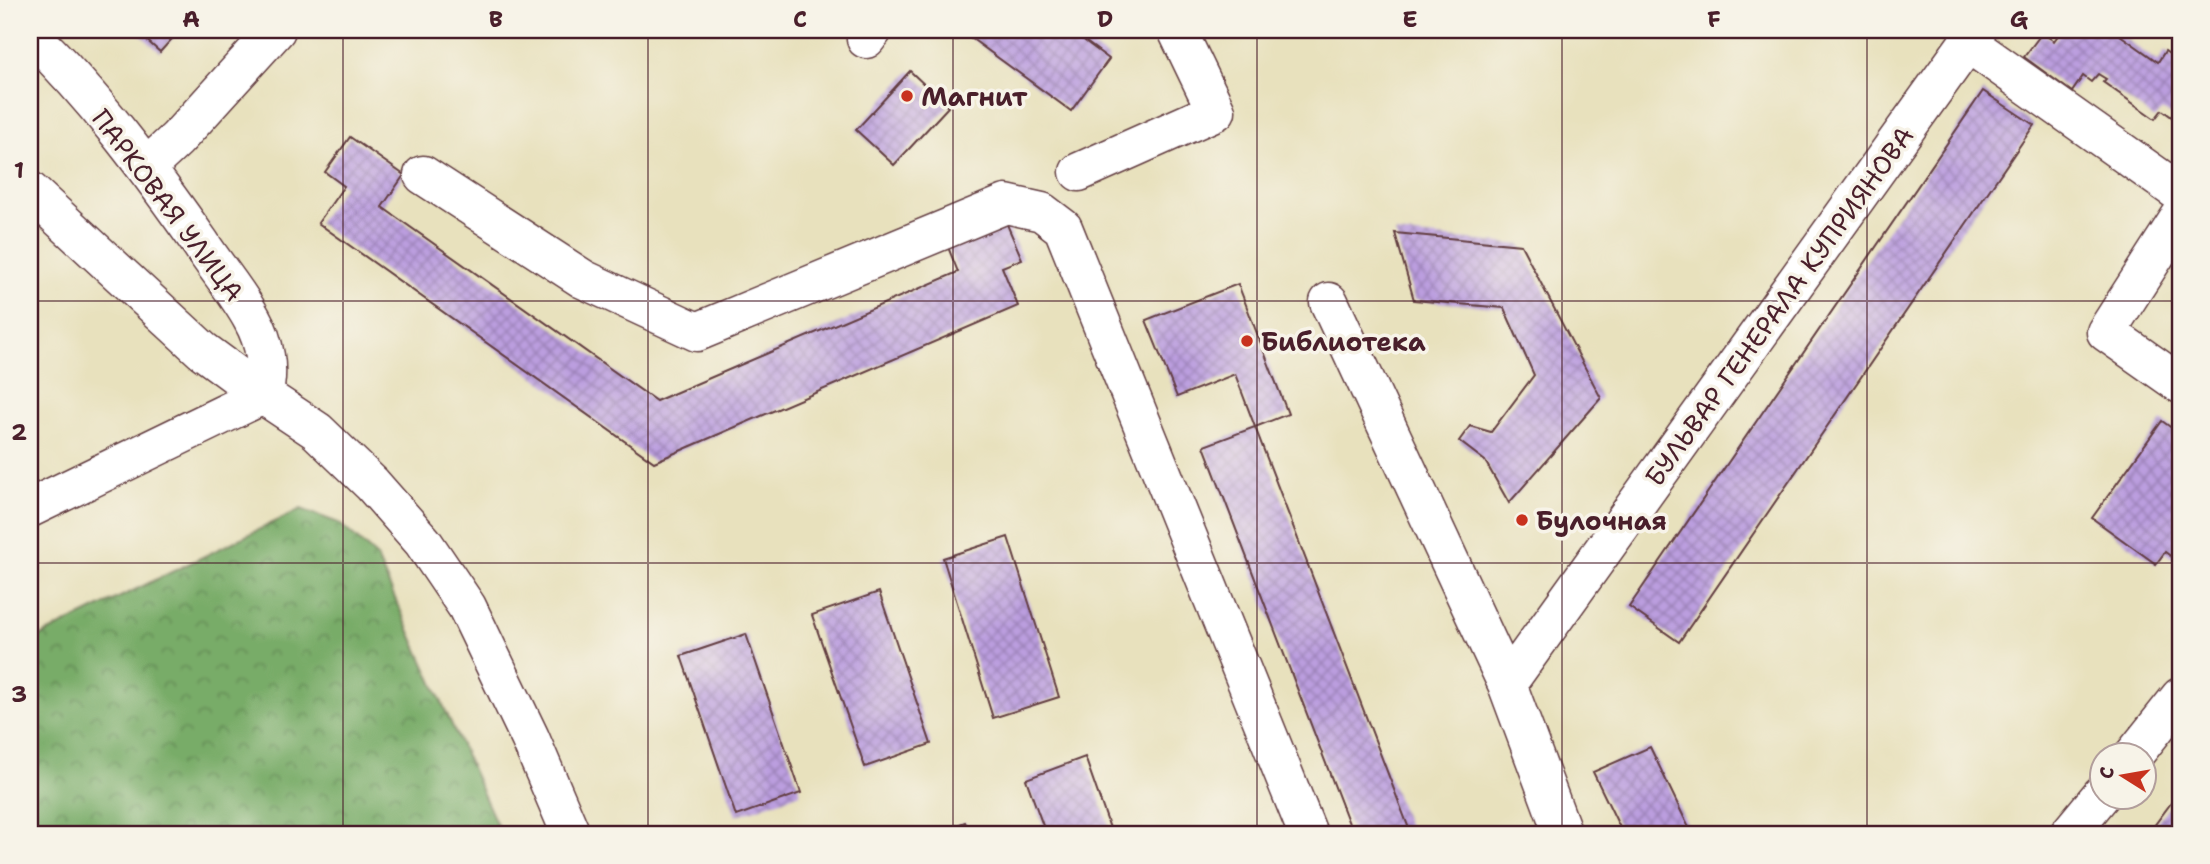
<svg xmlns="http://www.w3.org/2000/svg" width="2210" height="864" viewBox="0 0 2210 864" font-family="'Shantell Sans',sans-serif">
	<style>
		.forest { fill: url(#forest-crowns); stroke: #61664a; stroke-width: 2 }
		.building { fill: url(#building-cross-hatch) }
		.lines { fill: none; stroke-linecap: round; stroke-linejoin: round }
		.minor-casing { stroke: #623c41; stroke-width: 41 }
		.minor { stroke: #fff; stroke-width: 38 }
		.grid { fill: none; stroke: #4a1f2b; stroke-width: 2; stroke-opacity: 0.55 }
		.poi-dot { fill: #c8321e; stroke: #f7f3e8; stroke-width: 2.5 }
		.labels { text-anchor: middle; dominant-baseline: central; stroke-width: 7; stroke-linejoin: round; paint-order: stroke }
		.poi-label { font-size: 26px; font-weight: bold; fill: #4a1f2b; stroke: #f7f3e8; text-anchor: start }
		.street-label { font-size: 26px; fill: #4a1f2b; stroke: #f7f3e8 }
		.neatline { fill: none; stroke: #4a1f2b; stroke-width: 2.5 }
		.grid-label { font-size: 23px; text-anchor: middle; font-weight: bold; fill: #4a1f2b }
	</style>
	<defs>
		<pattern id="forest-crowns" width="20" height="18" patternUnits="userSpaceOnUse" patternTransform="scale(1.75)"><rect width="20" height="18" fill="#78ac68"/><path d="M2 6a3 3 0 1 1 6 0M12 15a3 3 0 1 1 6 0" fill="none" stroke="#648b56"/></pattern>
		<pattern id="building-cross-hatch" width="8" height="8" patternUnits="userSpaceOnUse" patternTransform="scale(1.75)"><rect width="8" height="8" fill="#bb9edf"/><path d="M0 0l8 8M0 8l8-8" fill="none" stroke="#9a80b5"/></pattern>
	</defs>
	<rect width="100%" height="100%" fill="#f7f3e8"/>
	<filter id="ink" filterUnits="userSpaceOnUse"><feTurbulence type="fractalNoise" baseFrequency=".0143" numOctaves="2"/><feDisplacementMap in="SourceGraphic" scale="14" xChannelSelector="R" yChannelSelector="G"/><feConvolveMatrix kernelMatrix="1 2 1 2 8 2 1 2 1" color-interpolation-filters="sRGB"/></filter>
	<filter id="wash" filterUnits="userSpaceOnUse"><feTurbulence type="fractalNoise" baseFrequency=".00686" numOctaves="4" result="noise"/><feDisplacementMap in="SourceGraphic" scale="28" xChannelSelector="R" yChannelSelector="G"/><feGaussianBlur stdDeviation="1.57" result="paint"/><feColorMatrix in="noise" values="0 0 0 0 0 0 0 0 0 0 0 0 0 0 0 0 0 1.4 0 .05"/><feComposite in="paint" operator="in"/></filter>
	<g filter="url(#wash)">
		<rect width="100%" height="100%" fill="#e8e1bd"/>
		<path class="forest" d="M 301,509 L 339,523 L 376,556 L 501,834 L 30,834 L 30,641 Z"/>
		<g id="blocks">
			<path class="building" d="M 135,30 L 180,30 L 160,52 Z
				M 960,30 L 1070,30 L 1109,59 L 1071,111 Z
				M 2062,30 L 2113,30 L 2158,62 L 2165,51 L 2180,62 L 2180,123 L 2162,110 L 2155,119 L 2103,82 L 2106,79 L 2098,74 L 2091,82 L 2083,76 L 2072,92 L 2024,57 L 2042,33 L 2054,41 Z
				M 910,71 L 948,107 L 894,165 L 856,130 Z
				M 1983,91 L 2034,125 L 1679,642 L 1629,607 Z
				M 350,137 L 404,175 L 382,207 L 656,401 L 958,272 L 948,247 L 1006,222 L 1022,259 L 1002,267 L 1018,306 L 654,462 L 318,223 L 344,186 L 325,172 Z
				M 1395,233 L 1521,245 L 1601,398 L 1509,503 L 1485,461 L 1459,441 L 1470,426 L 1491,432 L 1534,375 L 1504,308 L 1414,300 Z
				M 1238,284 L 1288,414 L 1255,427 L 1411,834 L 1353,834 L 1204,446 L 1255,427 L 1235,374 L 1177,397 L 1146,320 Z
				M 2162,421 L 2180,434 L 2180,563 L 2165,552 L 2156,564 L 2092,518 Z
				M 1008,537 L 1059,697 L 993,718 L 943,558 Z
				M 879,592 L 931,744 L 865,767 L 812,615 Z
				M 746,634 L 801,793 L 736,816 L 681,656 Z
				M 1650,747 L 1692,834 L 1623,834 L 1593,772 Z
				M 1085,757 L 1112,834 L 1046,834 L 1026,779 Z
				M 2180,791 L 2180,834 L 2148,834 Z
				M 965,822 L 970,834 L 933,834 Z"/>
		</g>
	</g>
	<g filter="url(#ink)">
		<use href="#blocks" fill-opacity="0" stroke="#623c41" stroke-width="2"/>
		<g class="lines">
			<defs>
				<path id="minor" d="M 30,34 C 95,97 149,170 201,244 C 217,269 238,293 252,319 C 265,342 270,370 263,395
					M 866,39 L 873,30
					M 1968,43 L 2180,193
					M 147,167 L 177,139 L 276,30
					M 1079,172 L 1216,111 L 1177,30
					M 423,175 L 583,279 L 697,332 L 1006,204 L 1042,212 L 1063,228 L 1308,834
					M 30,191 L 202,350 L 263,395 L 317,431 L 372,484 L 423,542 L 467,607 L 530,738 L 571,834
					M 2180,217 L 2106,332 L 2180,384
					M 1329,302 L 1507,684 L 1563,834
					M 30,508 L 263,395
					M 1507,684 L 1977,30
					M 2133,756 L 2180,697
					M 2069,834 L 2102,794"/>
			</defs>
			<use href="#minor" class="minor-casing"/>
			<use href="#minor" class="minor"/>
		</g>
	</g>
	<path class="grid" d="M 343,30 L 343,834M 648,30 L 648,834M 953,30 L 953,834M 1257,30 L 1257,834M 1562,30 L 1562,834M 1867,30 L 1867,834M 30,301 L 2180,301M 30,563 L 2180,563"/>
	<g class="poi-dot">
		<circle cx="907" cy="96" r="7"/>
		<circle cx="1247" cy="341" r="7"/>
		<circle cx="1522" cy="520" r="7"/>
	</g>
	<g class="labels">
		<g class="poi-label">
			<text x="921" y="96">Магнит</text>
			<text x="1261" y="341">Библиотека</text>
			<text x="1536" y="520">Булочная</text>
		</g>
		<g class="street-label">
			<text transform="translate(168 205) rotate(53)">ПАРКОВАЯ УЛИЦА</text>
			<text transform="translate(1779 306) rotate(-54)">БУЛЬВАР ГЕНЕРАЛА КУПРИЯНОВА</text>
		</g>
	</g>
	<rect width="2210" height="864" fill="none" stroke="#f7f3e8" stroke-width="77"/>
	<g transform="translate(2123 776) rotate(281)"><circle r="33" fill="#f7f3e8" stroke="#b29e9c" stroke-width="2"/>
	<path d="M0-5L12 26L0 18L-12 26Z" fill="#c8321e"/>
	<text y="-10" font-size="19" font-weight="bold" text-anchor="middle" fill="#4a1f2b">С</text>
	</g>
	<rect x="38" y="38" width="2134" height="788" class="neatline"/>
	<g class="grid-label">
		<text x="191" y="27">A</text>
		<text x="496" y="27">B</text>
		<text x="800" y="27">C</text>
		<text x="1105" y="27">D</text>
		<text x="1410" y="27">E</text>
		<text x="1714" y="27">F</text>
		<text x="2019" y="27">G</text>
		<text x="19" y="178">1</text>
		<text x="19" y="440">2</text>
		<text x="19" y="702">3</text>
	</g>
</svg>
